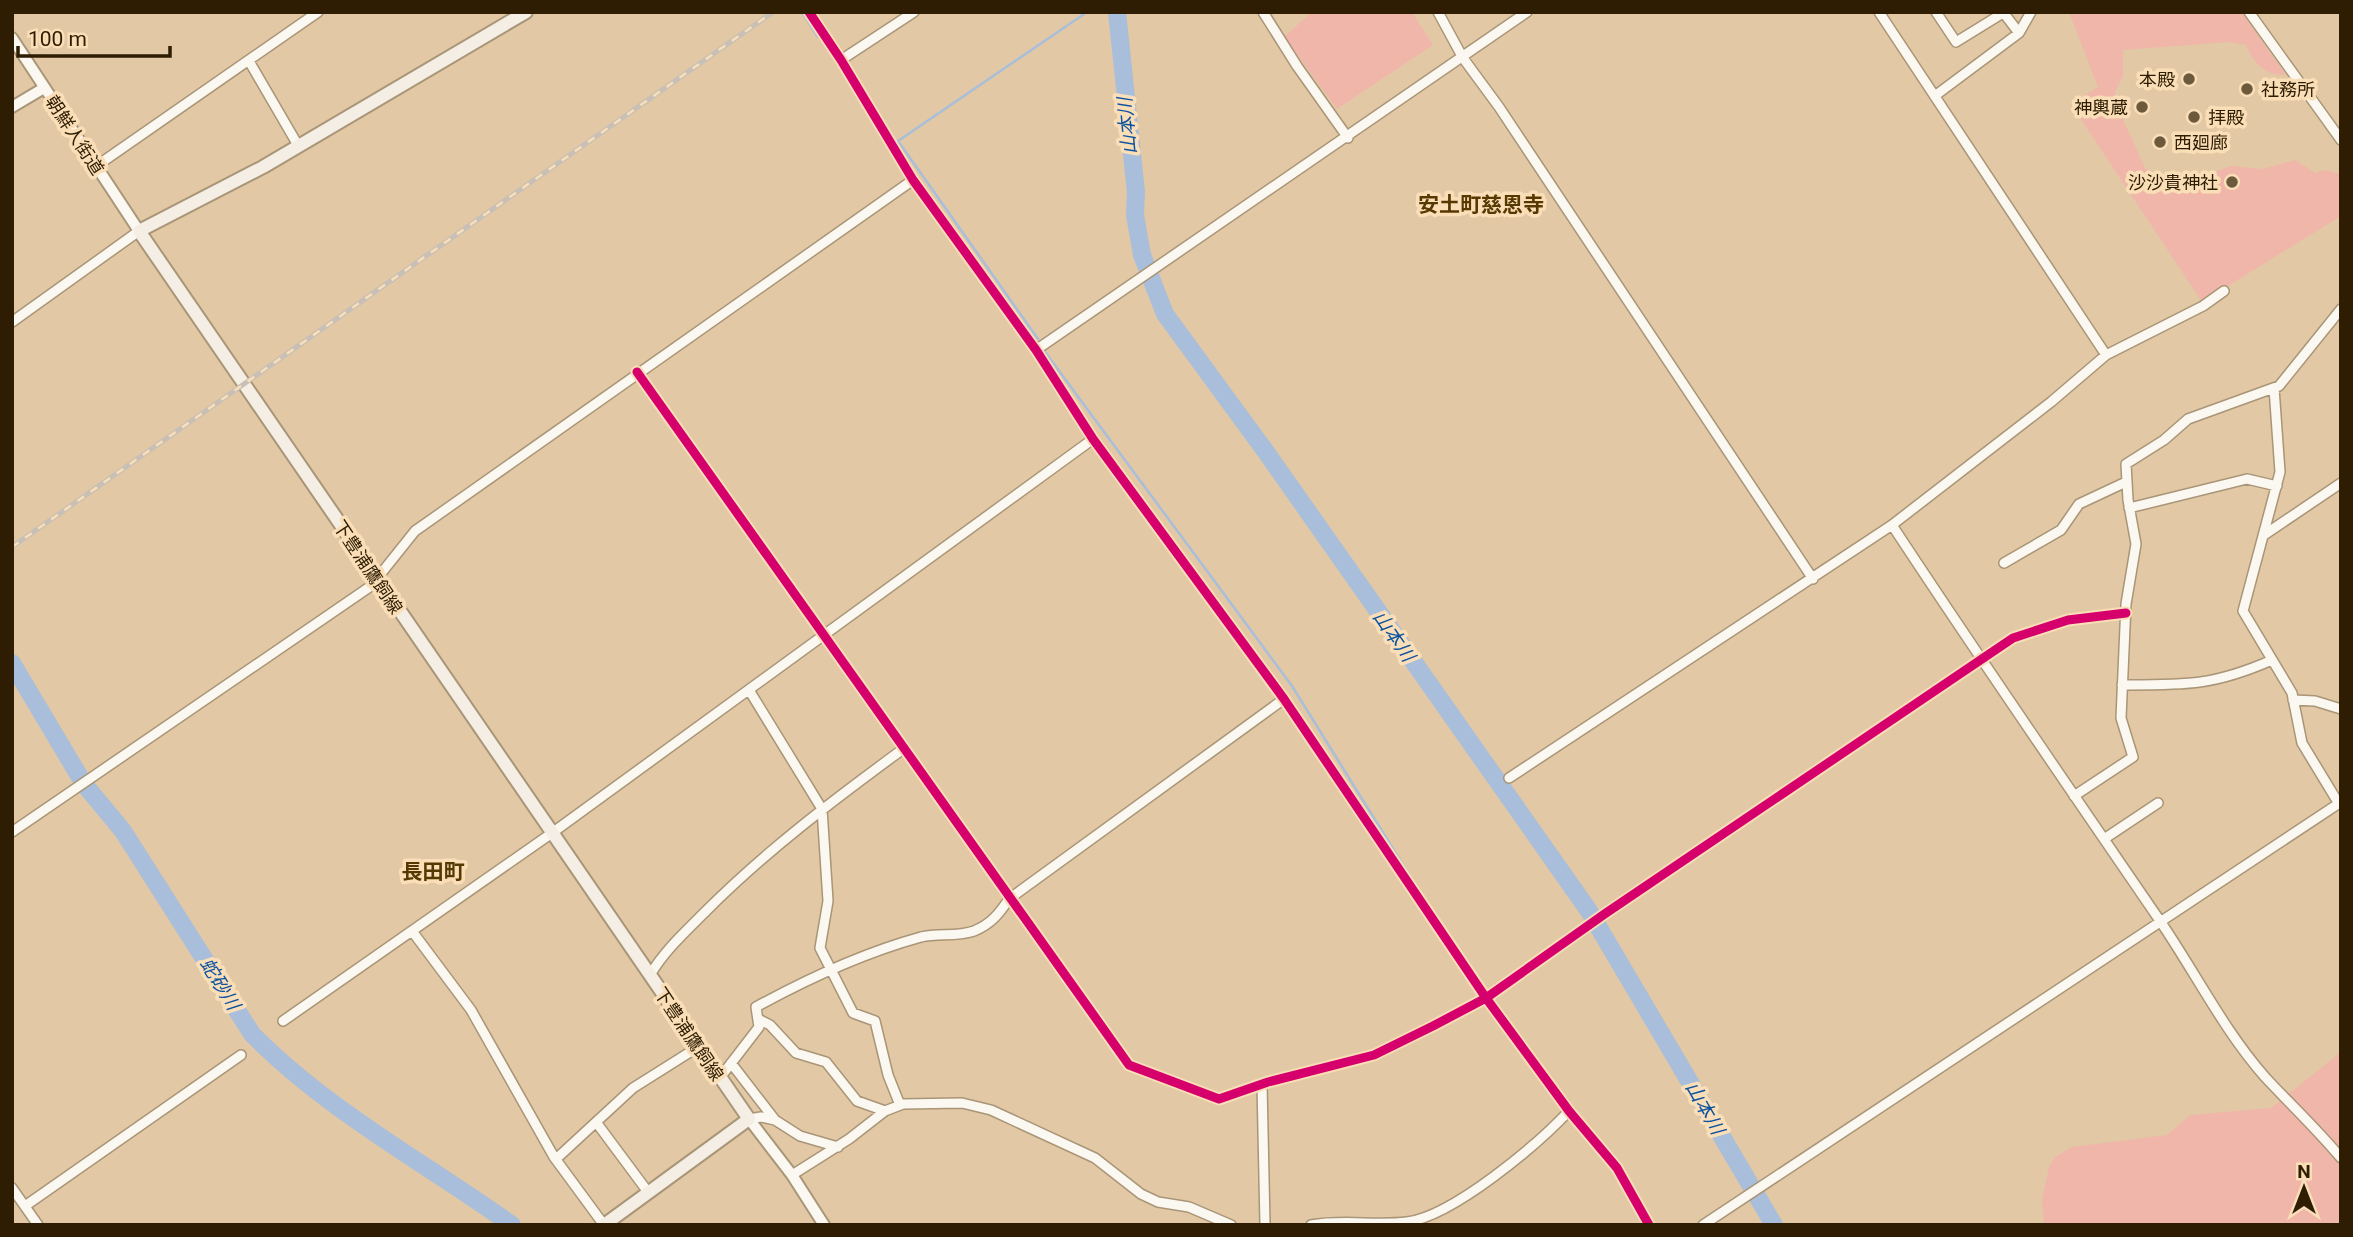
<svg xmlns="http://www.w3.org/2000/svg" width="2353" height="1237" viewBox="0 0 2353 1237" font-family="Roboto,'Noto Sans JP',sans-serif">
	<style>
		.green { fill: #f0b6a9 }
		.lines { fill: none; stroke-linecap: round; stroke-linejoin: round }
		.stream { stroke: #a9beda; stroke-width: 2.5 }
		.river { stroke: #a9beda; stroke-width: 18 }
		.minor-casing { stroke: #a99577; stroke-width: 12 }
		.tertiary-casing { stroke: #a99577; stroke-width: 14 }
		.secondary-casing { stroke: #a99577; stroke-width: 16 }
		.minor { stroke: #fbf7f1; stroke-width: 9 }
		.tertiary { stroke: #fbf7f1; stroke-width: 10 }
		.secondary { stroke: #f4eee5; stroke-width: 12 }
		.rail-casing { stroke: #c8c0b6; stroke-width: 5 }
		.rail { stroke: #fadeb7; stroke-width: 2.5; stroke-dasharray: 8; stroke-linecap: butt }
		.cycleway-casing { stroke: #fadeb7; stroke-width: 13 }
		.cycleway { stroke: #d6006c; stroke-width: 9 }
		.poi-dot { fill: #6d593b; stroke: #fadeb7; stroke-width: 2.5 }
		.labels { text-anchor: middle; dominant-baseline: central; stroke-width: 7; stroke-linejoin: round; paint-order: stroke }
		.poi-label { font-size: 18px; fill: #2e1d02; stroke: #fadeb7; text-anchor: end }
		.street-label { font-size: 18px; fill: #2e1d02; stroke: #fadeb7 }
		.water-label { font-size: 19px; font-style: italic; fill: #0c52a2; stroke: #fadeb7 }
		.quarter-label { font-size: 21px; font-weight: bold; fill: #563800; stroke: #fadeb7 }
	</style>
	<rect width="100%" height="100%" fill="#e2c8a4"/>
	<path class="green" d="M 1312,12 L 1412,12 L 1433,45 L 1337,109 L 1284,37 Z
		M 2069,12 L 2241,12 L 2286,75 C 2265,76 2254,63 2246,45 L 2229,42 L 2123,50 L 2123,76 L 2115,92 L 2115,102 L 2145,168 L 2162,183 L 2200,177 L 2231,166 L 2263,169 L 2295,160 L 2315,173 L 2325,170 L 2341,174 L 2341,216 L 2202,302 L 2071,104 L 2098,87 Z
		M 2341,1052 L 2340,1225 L 2044,1225 L 2042,1200 L 2049,1167 L 2055,1157 L 2072,1147 L 2167,1135 L 2190,1115 L 2271,1108 Z"/>
	<g class="lines">
		<path class="stream" d="M 802,12 L 818,37
			M 1038,339 L 898,141 L 1087,12
			M 1045,352 L 1292,686 L 1421,894"/>
		<path class="river" d="M 1117,12 L 1136,192 L 1135,215 L 1142,255 L 1165,314 L 1266,452 L 1589,911 L 1774,1225
			M 12,663 L 84,784 L 123,831 L 252,1034 C 328,1111 425,1163 512,1225"/>
		<defs>
			<path id="minor" d="M 809,12 L 841,60 L 913,180 L 1036,350 L 1093,439 L 1284,699 L 1486,998 L 1569,1111 L 1617,1168 L 1649,1225
				M 1263,12 L 1297,66 L 1348,138
				M 1438,12 L 1463,58 L 1499,107 L 1813,579
				M 1879,12 L 2106,355
				M 1936,12 L 1956,42 L 2003,13
				M 2003,12 L 2019,33
				M 2249,12 L 2341,140
				M 841,60 L 914,12
				M 249,61 L 299,147
				M 1936,95 L 2019,33 L 2031,12
				M 95,167 L 318,12
				M 12,322 L 139,231
				M 1036,350 L 1527,12
				M 637,372 L 1129,1065 L 1219,1099 L 1268,1082 L 1374,1055 L 1433,1026 L 1486,998 L 1606,913 L 2013,638 L 2068,620 L 2126,613
				M 2274,388 L 2280,472 L 2243,611 L 2292,693 L 2302,743 L 2339,804
				M 2129,508 L 2247,479 L 2277,486
				M 1892,525 C 1978,656 2067,785 2156,915 C 2193,968 2222,1028 2265,1077 C 2290,1104 2317,1129 2341,1158
				M 2264,535 L 2341,483
				M 2004,563 L 2061,530 L 2079,504 L 2126,482
				M 2122,685 C 2185,685 2213,686 2272,660
				M 749,690 L 822,809 L 828,901 L 820,948 L 853,1013 L 875,1021 L 888,1075 L 900,1105
				M 2293,700 L 2315,701 L 2341,709
				M 1509,778 L 1892,525 L 2051,402 L 2106,355 L 2203,306 L 2224,291
				M 2074,796 L 2133,757 L 2121,718 L 2126,604 L 2136,544 L 2128,500 L 2126,464 L 2164,440 L 2188,419 L 2279,386 L 2341,309
				M 12,832 L 371,586 L 415,531 L 913,180
				M 2104,839 L 2158,803
				M 412,931 L 471,1010 L 554,1157 L 604,1225
				M 650,975 C 665,950 686,931 707,910 C 767,850 835,799 903,749
				M 758,1019 L 770,1025 L 796,1053 L 826,1062 L 857,1101 L 885,1111
				M 283,1021 L 552,833 L 1093,439
				M 731,1063 L 775,1120 L 800,1136 L 838,1147
				M 719,1079 L 759,1027 L 756,1007 C 809,978 863,953 921,937 C 938,933 958,937 974,931 C 991,924 999,914 1009,899 L 1284,699
				M 1262,1084 L 1265,1225
				M 749,1119 L 761,1117 L 775,1120
				M 596,1122 L 648,1192
				M 556,1159 L 633,1088 L 698,1047
				M 792,1175 L 849,1139 L 885,1111 L 903,1104 L 962,1103 L 991,1110 L 1095,1158 L 1141,1194 L 1158,1202 L 1189,1207 L 1231,1225
				M 12,1188 L 38,1225
				M 25,1206 L 241,1055
				M 1311,1225 C 1344,1219 1375,1226 1407,1222 C 1453,1216 1537,1145 1569,1111
				M 1703,1225 L 2341,802"/>
			<path id="tertiary" d="M 12,38 L 139,231
				M 12,107 L 44,88
				M 749,1119 L 792,1175 L 824,1225"/>
			<path id="secondary" d="M 526,12 L 263,167 L 139,231 L 749,1119 L 604,1225"/>
		</defs>
		<use href="#minor" class="minor-casing"/>
		<use href="#tertiary" class="tertiary-casing"/>
		<use href="#secondary" class="secondary-casing"/>
		<use href="#minor" class="minor"/>
		<use href="#tertiary" class="tertiary"/>
		<use href="#secondary" class="secondary"/>
		<defs>
			<path id="rail" d="M 12,547 L 773,12"/>
		</defs>
		<use href="#rail" class="rail-casing"/>
		<use href="#rail" class="rail"/>
		<defs>
			<path id="cycleway" d="M 809,12 L 841,60 L 913,180 L 1036,350 L 1093,439 L 1284,699 L 1486,998 L 1569,1111 L 1617,1168 L 1649,1225
				M 637,372 L 1129,1065 L 1219,1099 L 1268,1082 L 1374,1055 L 1433,1026 L 1486,998 L 1606,913 L 2013,638 L 2068,620 L 2126,613"/>
		</defs>
		<use href="#cycleway" class="cycleway-casing"/>
		<use href="#cycleway" class="cycleway"/>
	</g>
	<g class="poi-dot">
		<circle cx="2189" cy="79" r="7"/>
		<circle cx="2247" cy="89" r="7"/>
		<circle cx="2142" cy="107" r="7"/>
		<circle cx="2194" cy="117" r="7"/>
		<circle cx="2160" cy="142" r="7"/>
		<circle cx="2232" cy="182" r="7"/>
	</g>
	<g class="labels">
		<g class="poi-label">
			<text x="2175" y="79">本殿</text>
			<text x="2261" y="89" text-anchor="start">社務所</text>
			<text x="2128" y="107">神輿蔵</text>
			<text x="2208" y="117" text-anchor="start">拝殿</text>
			<text x="2174" y="142" text-anchor="start">西廻廊</text>
			<text x="2218" y="182">沙沙貴神社</text>
		</g>
		<g class="street-label">
			<text transform="translate(75 135) rotate(57)">朝鮮人街道</text>
			<text transform="translate(368 567) rotate(56)">下豊浦鷹飼線</text>
			<text transform="translate(689 1034) rotate(56)">下豊浦鷹飼線</text>
		</g>
		<g class="water-label">
			<text transform="translate(1127 126) rotate(-95)">山本川</text>
			<text transform="translate(1394 636) rotate(55)">山本川</text>
			<text transform="translate(220 984) rotate(58)">蛇砂川</text>
			<text transform="translate(1705 1108) rotate(60)">山本川</text>
		</g>
		<g class="quarter-label">
			<text x="1481" y="205">安土町慈恩寺</text>
			<text x="433" y="872">長田町</text>
		</g>
	</g>
	<rect width="2353" height="1237" fill="none" stroke="#2e1d02" stroke-width="28"/>
	<g transform="translate(2304 1188)" stroke="#fadeb7" stroke-width="5" paint-order="stroke">
	<path d="M0-5L12 26L0 18L-12 26Z" fill="#2e1d02"/>
	<text y="-10" font-size="19" font-weight="bold" text-anchor="middle" fill="#2e1d02">N</text>
	</g>
	<path d="M18 46v10h152v-10" fill="none" stroke="#2e1d02" stroke-width="3.5"/>
	<text x="28" y="46" font-size="21" fill="#2e1d02" stroke="#fadeb7" stroke-width="5" paint-order="stroke">100 m</text>
</svg>
